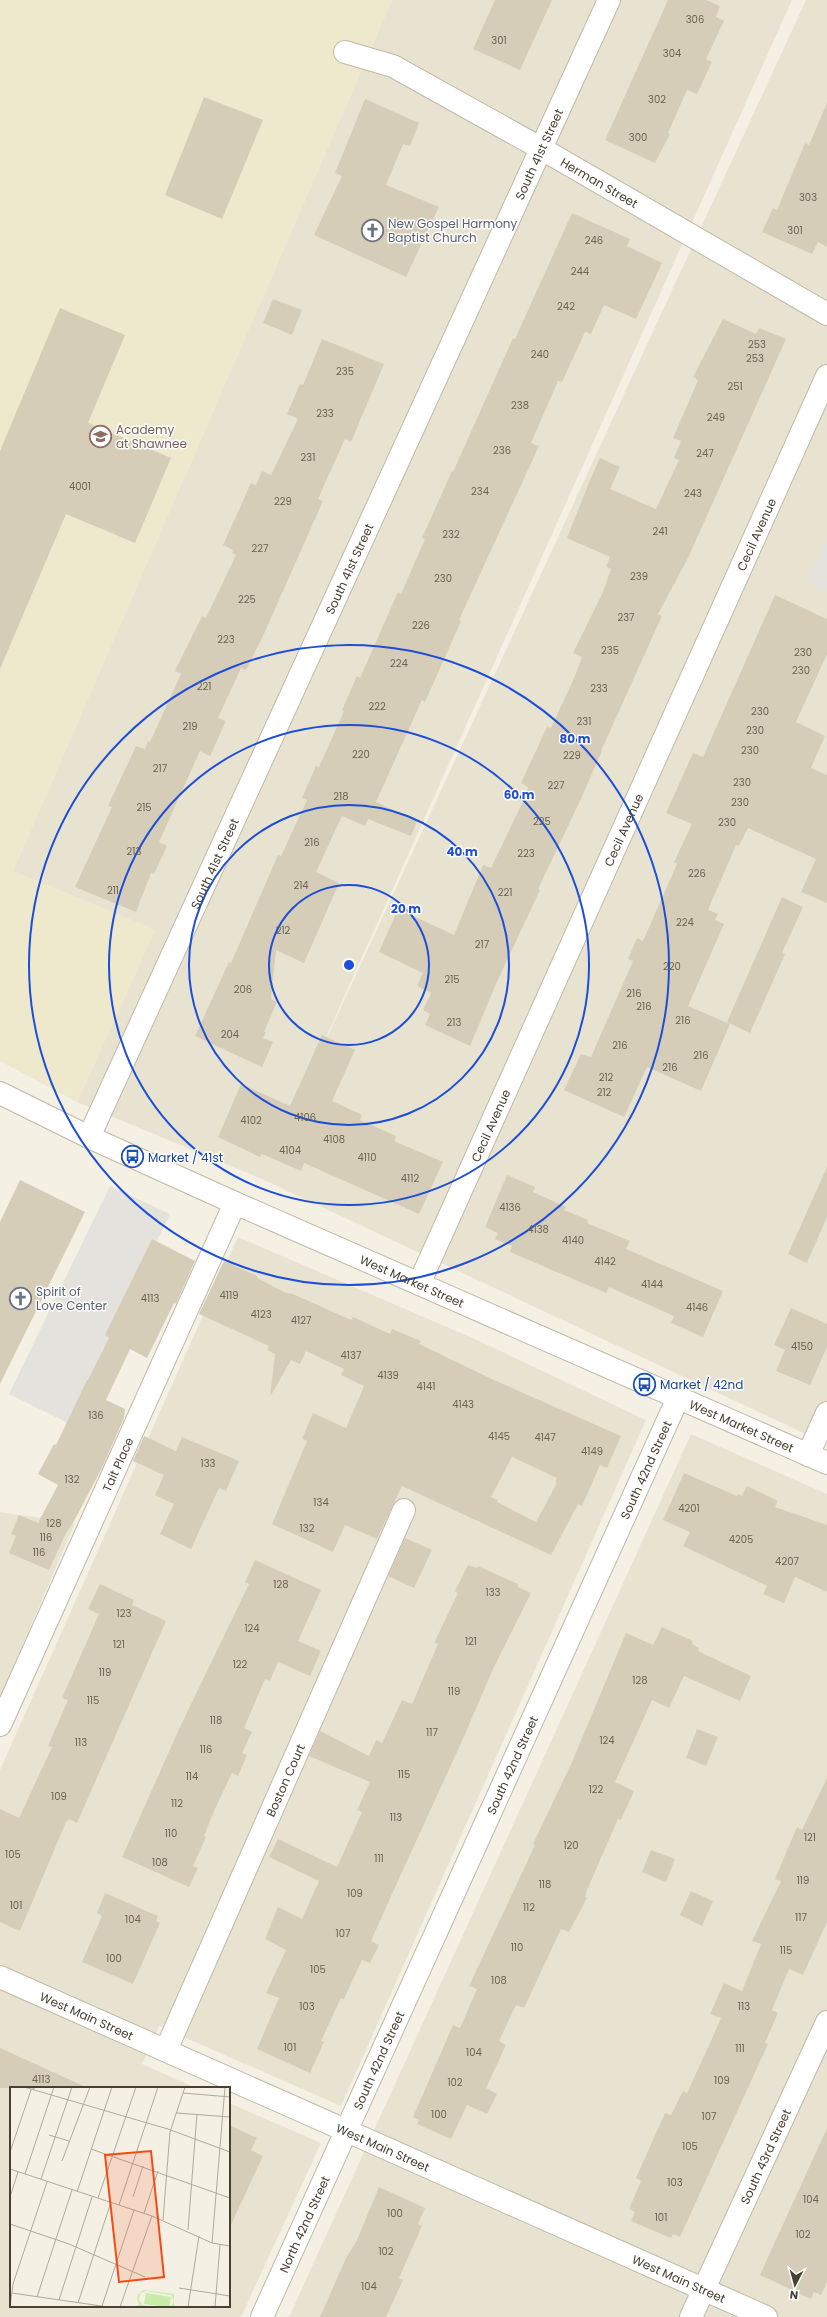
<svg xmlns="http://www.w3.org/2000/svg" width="827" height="2317" viewBox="0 0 827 2317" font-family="Poppins,sans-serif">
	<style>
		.residential { fill: #e8e3d1 }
		.education { fill: #eee8cc }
		.parking { fill: #e4e2dd }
		.building { fill: #d6cdb8; fill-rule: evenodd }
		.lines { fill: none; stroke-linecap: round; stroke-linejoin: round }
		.minor-casing { stroke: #c0b9a6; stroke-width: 24 }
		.tertiary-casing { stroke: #c0b9a6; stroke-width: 24 }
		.minor { stroke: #fff; stroke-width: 22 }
		.tertiary { stroke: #fff; stroke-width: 22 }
		.ring { fill: none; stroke: #1d4ed8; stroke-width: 2 }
		.labels { text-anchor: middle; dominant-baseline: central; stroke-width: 3; stroke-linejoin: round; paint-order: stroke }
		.number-label { font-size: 10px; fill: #6a6454 }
		.street-label { font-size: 12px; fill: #464133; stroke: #fff }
		.worship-label { font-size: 12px; fill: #5b616d; stroke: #fff; text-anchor: start }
		.education-label { font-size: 12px; fill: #785e54; stroke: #fff; text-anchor: start }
		.transit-label { font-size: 12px; fill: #164399; stroke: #fff; text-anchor: start }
		.inset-road { fill: none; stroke: #aeaa9d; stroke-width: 1 }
		.view { fill: #f64a12; fill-opacity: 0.15; stroke: #f64a12; stroke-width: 2 }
		.inset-edge { fill: none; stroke: #464133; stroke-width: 2 }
		.centre { fill: #1d4ed8; stroke: #fff; stroke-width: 2 }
		.ring-label { font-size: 12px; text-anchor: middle; font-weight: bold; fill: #1d4ed8; stroke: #fff; stroke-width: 3; stroke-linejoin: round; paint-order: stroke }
	</style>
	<rect width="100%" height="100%" fill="#f4f0e4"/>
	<path class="residential" d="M 392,0 L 792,0 L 288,1122 L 806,0 L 827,0 L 827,1444 L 262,1179 L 77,1102 L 155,930 L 13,871 Z
		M 238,1237 L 477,1340 L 646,1420 L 341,2106 L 159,2026 L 142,2064 L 196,2088 L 11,2088 L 11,2306 L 229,2306 L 229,2103 L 321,2143 L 241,2317 L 0,2317 L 0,1770 Z
		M 691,1434 L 827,1494 L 827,2317 L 289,2317 Z
		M 0,1512 L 75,1523 L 0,1698 Z"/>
	<path class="education" d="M 0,0 L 392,0 L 13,871 L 155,930 L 77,1102 L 0,1061 Z"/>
	<path class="parking" d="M 827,539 L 827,591 L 807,582 Z
		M 110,1186 L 170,1214 L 68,1423 L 9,1394 Z"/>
	<path class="building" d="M 495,0 L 552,0 L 520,70 L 473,49 Z
		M 668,0 L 706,0 L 720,6 L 716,17 L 724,21 L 706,59 L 712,62 L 697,94 L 687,90 L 668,133 L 670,134 L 655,163 L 605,140 Z
		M 204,97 L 263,120 L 222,219 L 165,195 Z
		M 365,99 L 419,123 L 410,146 L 403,144 L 386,185 L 439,207 L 406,277 L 314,235 L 342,176 L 335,173 Z
		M 827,103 L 827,247 L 818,242 L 812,254 L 762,232 L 773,208 L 777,210 L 805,143 L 809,145 Z
		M 572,213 L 630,239 L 627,246 L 662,263 L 636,319 L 604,305 L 591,334 L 585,332 L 562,382 L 558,381 L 531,443 L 539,446 L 459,620 L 461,621 L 425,702 L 422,700 L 376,802 L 417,821 L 411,836 L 368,819 L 365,826 L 342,816 L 316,872 L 339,883 L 304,963 L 276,950 L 271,999 L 277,1002 L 264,1032 L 266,1032 L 263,1038 L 273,1042 L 262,1067 L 195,1036 L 229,962 L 231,963 L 278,855 L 281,856 L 307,800 L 302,798 L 308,784 L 316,766 L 319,767 L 344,711 L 342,710 L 357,676 L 360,678 L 398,592 L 401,594 L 425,539 L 422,538 L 452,471 L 453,472 L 513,338 L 515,339 Z
		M 273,299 L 302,310 L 292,335 L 263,323 Z
		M 60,308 L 125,335 L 88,423 L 171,458 L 135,543 L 66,514 L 0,669 L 0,451 Z
		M 723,319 L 756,334 L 759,328 L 786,339 L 688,558 L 658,614 L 662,616 L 601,751 L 602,751 L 580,801 L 538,889 L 540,890 L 496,984 L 470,1046 L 425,1025 L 430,1014 L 423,1010 L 431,993 L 417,986 L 423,973 L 379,952 L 398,909 L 454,935 L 483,865 L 491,868 L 527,793 L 528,787 L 521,783 L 547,727 L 551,728 L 575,676 L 582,657 L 573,653 L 603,592 L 611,569 L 606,567 L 610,557 L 567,538 L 590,480 L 600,458 L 620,467 L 610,489 L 656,509 L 679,460 L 674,458 L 681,441 L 673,438 L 698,380 L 693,377 Z
		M 322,339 L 384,364 L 351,442 L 345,439 L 318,499 L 323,501 L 263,636 L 246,670 L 241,668 L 218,718 L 226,721 L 210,756 L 200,751 L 159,842 L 167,846 L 154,874 L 151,873 L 136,912 L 75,887 L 112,807 L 108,806 L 136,746 L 145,749 L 148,741 L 150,742 L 181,674 L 175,671 L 202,616 L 206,618 L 236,555 L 232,553 L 233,550 L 223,545 L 251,483 L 256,485 L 262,471 L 271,475 L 298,419 L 287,414 L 300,384 L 303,385 Z
		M 775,595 L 827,619 L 827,654 L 796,722 L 825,736 L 811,768 L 827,775 L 827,903 L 801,892 L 816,859 L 748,828 L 739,846 L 736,845 L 708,910 L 718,914 L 715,920 L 724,924 L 688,1006 L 730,1024 L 701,1091 L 647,1067 L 624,1117 L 564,1090 L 581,1054 L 591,1057 L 633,961 L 628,959 L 637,938 L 643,941 L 677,864 L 674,862 L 692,824 L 666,813 L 693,753 L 703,757 Z
		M 782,897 L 803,907 L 782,953 L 785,954 L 750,1033 L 727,1022 Z
		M 322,1035 L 355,1050 L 332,1101 L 362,1115 L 360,1120 L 396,1136 L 394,1141 L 443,1162 L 419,1214 L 304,1163 L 301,1171 L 262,1154 L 260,1157 L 218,1137 L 241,1084 L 290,1106 Z
		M 827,1167 L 827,1217 L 807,1263 L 788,1254 Z
		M 507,1175 L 535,1187 L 533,1192 L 566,1207 L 564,1210 L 588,1220 L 587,1223 L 630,1241 L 626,1249 L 723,1291 L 703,1337 L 671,1323 L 674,1316 L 609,1287 L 606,1293 L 510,1252 L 512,1246 L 495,1239 L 498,1233 L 485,1227 Z
		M 20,1180 L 85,1212 L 0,1384 L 0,1222 Z
		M 152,1239 L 195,1261 L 176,1304 L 174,1303 L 147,1358 L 130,1349 L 106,1400 L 125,1409 L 124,1418 L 102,1468 L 74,1521 L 66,1533 L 49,1570 L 9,1553 L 16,1536 L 11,1534 L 19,1515 L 38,1523 L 58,1485 L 38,1474 L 54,1444 L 56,1445 L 87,1380 L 88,1380 L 109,1338 L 105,1335 Z
		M 224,1261 L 257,1276 L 257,1278 L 286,1293 L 293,1294 L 351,1320 L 353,1317 L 390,1334 L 392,1329 L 421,1341 L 419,1344 L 494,1380 L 621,1436 L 607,1468 L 600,1465 L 582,1506 L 578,1504 L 551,1555 L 402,1486 L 377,1539 L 345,1525 L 333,1552 L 272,1524 L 307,1441 L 302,1439 L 313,1413 L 346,1428 L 364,1386 L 341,1375 L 344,1369 L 306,1351 L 300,1364 L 291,1360 L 270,1397 L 275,1354 L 267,1350 L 269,1346 L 199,1314 ZM 512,1457 L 557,1478 L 555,1482 L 557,1483 L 536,1522 L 497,1502 L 498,1500 L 491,1497 Z
		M 791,1308 L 827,1324 L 827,1347 L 810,1385 L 776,1371 L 785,1350 L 774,1345 Z
		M 144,1436 L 176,1451 L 182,1437 L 239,1461 L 226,1491 L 219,1488 L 191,1549 L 160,1534 L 174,1504 L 155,1495 L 164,1475 L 133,1461 Z
		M 684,1473 L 737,1496 L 738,1494 L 742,1496 L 747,1486 L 778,1501 L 775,1507 L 827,1525 L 827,1592 L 795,1577 L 784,1603 L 763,1594 L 767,1586 L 683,1546 L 690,1532 L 663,1520 Z
		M 405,1538 L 432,1550 L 414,1588 L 388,1576 Z
		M 255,1560 L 321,1590 L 298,1641 L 321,1651 L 310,1676 L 278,1662 L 270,1681 L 265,1679 L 244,1728 L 252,1732 L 242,1753 L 247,1755 L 238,1776 L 232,1773 L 214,1811 L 204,1836 L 206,1837 L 193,1866 L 198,1868 L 189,1887 L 122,1857 L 180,1727 L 249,1584 L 245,1582 Z
		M 468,1565 L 477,1568 L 478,1566 L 518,1584 L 518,1587 L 531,1593 L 493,1669 L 462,1741 L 392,1894 L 371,1941 L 379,1945 L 370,1963 L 362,1960 L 344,1999 L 341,1998 L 321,2041 L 324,2042 L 310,2073 L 257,2049 L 279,1998 L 266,1993 L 286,1950 L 265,1939 L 278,1907 L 302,1919 L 319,1881 L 269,1857 L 278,1839 L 337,1867 L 362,1812 L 357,1810 L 370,1782 L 309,1756 L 320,1731 L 369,1756 L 376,1740 L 382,1743 L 402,1700 L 412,1704 L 438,1644 L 434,1643 L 458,1593 L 455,1591 Z
		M 100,1584 L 134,1600 L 132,1605 L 166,1621 L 77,1823 L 69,1819 L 66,1822 L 20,1931 L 0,1922 L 0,1809 L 19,1818 L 52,1747 L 48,1746 L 68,1700 L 62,1698 L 99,1614 L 88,1609 Z
		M 662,1627 L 693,1641 L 692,1644 L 699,1648 L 698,1651 L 751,1676 L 740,1701 L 684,1676 L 669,1708 L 652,1700 L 615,1782 L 634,1791 L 621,1820 L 618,1819 L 587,1890 L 585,1897 L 587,1898 L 569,1932 L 561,1929 L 524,2008 L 516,2005 L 499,2041 L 506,2045 L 486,2088 L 497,2094 L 487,2114 L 467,2105 L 451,2139 L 417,2124 L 419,2120 L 413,2117 L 453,2025 L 460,2028 L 477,1989 L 469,1986 L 535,1845 L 533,1844 L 572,1762 L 626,1633 L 653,1645 Z
		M 697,1729 L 718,1737 L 706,1766 L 686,1758 Z
		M 827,1778 L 827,1922 L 803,1975 L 789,1969 L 772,2010 L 778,2013 L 765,2043 L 768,2044 L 680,2237 L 673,2234 L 671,2238 L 631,2221 L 635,2212 L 629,2209 L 641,2181 L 636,2178 L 665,2113 L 671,2115 L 683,2091 L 687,2093 L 710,2043 L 721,2018 L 710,2014 L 724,1983 L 742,1991 L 761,1944 L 752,1941 L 781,1881 L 775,1879 L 797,1827 L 802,1830 Z
		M 651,1850 L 675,1859 L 666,1882 L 642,1872 Z
		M 691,1891 L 713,1901 L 702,1926 L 680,1915 Z
		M 105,1893 L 158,1916 L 156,1921 L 160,1923 L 133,1984 L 82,1962 L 102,1916 L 97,1913 Z
		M 0,2048 L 88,2088 L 0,2088 Z
		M 229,2125 L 257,2138 L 251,2150 L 263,2156 L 229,2229 Z
		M 827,2128 L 827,2282 L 821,2295 L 814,2292 L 811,2299 L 760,2275 Z
		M 379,2187 L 425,2208 L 418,2224 L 422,2226 L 399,2278 L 403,2280 L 386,2317 L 320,2317 L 346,2258 L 357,2240 Z"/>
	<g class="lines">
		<defs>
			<g id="minor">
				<path id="s1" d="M 345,52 L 393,66 L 542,149 L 827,314"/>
				<path id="s2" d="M 89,1137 L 609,0"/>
				<path id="s3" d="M 419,1284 L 827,376"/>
				<path d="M 808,1455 L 827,1413"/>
				<path id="s4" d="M 0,1725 L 235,1203"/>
				<path id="s5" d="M 0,1977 L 766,2317"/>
				<path id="s6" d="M 166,2050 L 404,1510"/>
				<path id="s7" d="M 262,2317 L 678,1398"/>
				<path id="s8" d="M 691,2317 L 827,2022"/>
			</g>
			<g id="tertiary">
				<path id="s9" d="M 0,1093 L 89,1137 L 235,1203 L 827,1463"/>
			</g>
		</defs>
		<use href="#minor" class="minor-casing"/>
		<use href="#tertiary" class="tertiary-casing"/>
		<use href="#minor" class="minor"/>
		<use href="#tertiary" class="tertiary"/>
	</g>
	<g class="ring">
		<circle cx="349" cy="965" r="80"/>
		<circle cx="349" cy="965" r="160"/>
		<circle cx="349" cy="965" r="240"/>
		<circle cx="349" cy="965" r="320"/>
	</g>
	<defs>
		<symbol id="church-ring" viewBox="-11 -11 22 22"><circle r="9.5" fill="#fff" stroke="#6b7280" stroke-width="1.5"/><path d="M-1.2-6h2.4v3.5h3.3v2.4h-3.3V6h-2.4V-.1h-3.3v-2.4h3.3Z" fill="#6b7280"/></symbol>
		<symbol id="school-ring" viewBox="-11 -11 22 22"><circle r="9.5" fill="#fff" stroke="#8d6e63" stroke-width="1.5"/><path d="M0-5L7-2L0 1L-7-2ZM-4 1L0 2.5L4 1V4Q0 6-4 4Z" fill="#8d6e63"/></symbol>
		<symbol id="bus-ring" viewBox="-11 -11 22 22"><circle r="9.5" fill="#fff" stroke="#1a4fb4" stroke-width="1.5"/><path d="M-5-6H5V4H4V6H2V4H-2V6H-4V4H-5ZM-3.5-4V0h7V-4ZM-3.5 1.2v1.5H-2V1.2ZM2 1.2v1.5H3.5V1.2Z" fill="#1a4fb4"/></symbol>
	</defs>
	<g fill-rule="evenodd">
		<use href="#church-ring" x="360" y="218" width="25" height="25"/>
		<use href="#school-ring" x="88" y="424" width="25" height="25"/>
		<use href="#bus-ring" x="120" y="1144" width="25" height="25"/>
		<use href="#church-ring" x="8" y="1286" width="25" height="25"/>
		<use href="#bus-ring" x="632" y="1372" width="25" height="25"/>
	</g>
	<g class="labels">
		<g class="number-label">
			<text x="695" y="19">306</text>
			<text x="499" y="40">301</text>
			<text x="672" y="53">304</text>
			<text x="657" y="99">302</text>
			<text x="638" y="137">300</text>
			<text x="808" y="197">303</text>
			<text x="795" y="230">301</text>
			<text x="594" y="240">246</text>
			<text x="580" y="271">244</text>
			<text x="566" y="306">242</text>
			<text x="757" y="344">253</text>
			<text x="540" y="354">240</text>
			<text x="755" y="358">253</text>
			<text x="345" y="371">235</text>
			<text x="735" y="386">251</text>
			<text x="520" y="405">238</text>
			<text x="325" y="413">233</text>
			<text x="716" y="417">249</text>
			<text x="502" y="450">236</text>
			<text x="705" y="453">247</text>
			<text x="308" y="457">231</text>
			<text x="80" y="486">4001</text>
			<text x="480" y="491">234</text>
			<text x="693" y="493">243</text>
			<text x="283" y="501">229</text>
			<text x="660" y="531">241</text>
			<text x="451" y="534">232</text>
			<text x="260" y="548">227</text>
			<text x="639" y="576">239</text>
			<text x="443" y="578">230</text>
			<text x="247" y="599">225</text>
			<text x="626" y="617">237</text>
			<text x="421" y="625">226</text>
			<text x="226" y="639">223</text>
			<text x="610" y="650">235</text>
			<text x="803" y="652">230</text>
			<text x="399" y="663">224</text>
			<text x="801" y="670">230</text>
			<text x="204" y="686">221</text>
			<text x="599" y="688">233</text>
			<text x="377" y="706">222</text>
			<text x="760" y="711">230</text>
			<text x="584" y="721">231</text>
			<text x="190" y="726">219</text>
			<text x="755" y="730">230</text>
			<text x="750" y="750">230</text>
			<text x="361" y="754">220</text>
			<text x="572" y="755">229</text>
			<text x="160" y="768">217</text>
			<text x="742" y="782">230</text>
			<text x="556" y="785">227</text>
			<text x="341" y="796">218</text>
			<text x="740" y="802">230</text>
			<text x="144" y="807">215</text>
			<text x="542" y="821">225</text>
			<text x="727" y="822">230</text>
			<text x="312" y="842">216</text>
			<text x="134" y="851">213</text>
			<text x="526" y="853">223</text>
			<text x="697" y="873">226</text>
			<text x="301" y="885">214</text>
			<text x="113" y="890">211</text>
			<text x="505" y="892">221</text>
			<text x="685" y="922">224</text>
			<text x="283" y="930">212</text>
			<text x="482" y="944">217</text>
			<text x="672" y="966">220</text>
			<text x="452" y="979">215</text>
			<text x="243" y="989">206</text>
			<text x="634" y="993">216</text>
			<text x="644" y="1006">216</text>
			<text x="683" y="1020">216</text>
			<text x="454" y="1022">213</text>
			<text x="230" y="1034">204</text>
			<text x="620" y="1045">216</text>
			<text x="701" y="1055">216</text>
			<text x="670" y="1067">216</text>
			<text x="606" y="1077">212</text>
			<text x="604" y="1092">212</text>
			<text x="305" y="1117">4106</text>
			<text x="251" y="1120">4102</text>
			<text x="334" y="1139">4108</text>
			<text x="290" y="1150">4104</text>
			<text x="367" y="1157">4110</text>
			<text x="410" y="1178">4112</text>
			<text x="510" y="1207">4136</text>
			<text x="538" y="1229">4138</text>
			<text x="573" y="1240">4140</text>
			<text x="605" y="1261">4142</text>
			<text x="652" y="1284">4144</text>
			<text x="229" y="1295">4119</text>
			<text x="150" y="1298">4113</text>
			<text x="697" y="1307">4146</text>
			<text x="261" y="1314">4123</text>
			<text x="301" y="1320">4127</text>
			<text x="802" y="1346">4150</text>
			<text x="351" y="1355">4137</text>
			<text x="388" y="1375">4139</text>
			<text x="426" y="1386">4141</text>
			<text x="463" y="1404">4143</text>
			<text x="96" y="1415">136</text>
			<text x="499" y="1436">4145</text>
			<text x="545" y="1437">4147</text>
			<text x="592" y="1451">4149</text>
			<text x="208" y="1463">133</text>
			<text x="72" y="1479">132</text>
			<text x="321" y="1502">134</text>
			<text x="689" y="1508">4201</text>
			<text x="54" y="1523">128</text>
			<text x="307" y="1528">132</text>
			<text x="46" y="1537">116</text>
			<text x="741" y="1539">4205</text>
			<text x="39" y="1552">116</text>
			<text x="787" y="1561">4207</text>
			<text x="281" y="1584">128</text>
			<text x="493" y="1592">133</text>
			<text x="124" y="1613">123</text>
			<text x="252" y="1628">124</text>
			<text x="471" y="1641">121</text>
			<text x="119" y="1644">121</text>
			<text x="240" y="1664">122</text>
			<text x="105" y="1672">119</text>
			<text x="640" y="1680">128</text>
			<text x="454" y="1691">119</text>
			<text x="93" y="1700">115</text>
			<text x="216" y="1720">118</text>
			<text x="432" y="1732">117</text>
			<text x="607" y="1740">124</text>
			<text x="81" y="1742">113</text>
			<text x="206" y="1749">116</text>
			<text x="404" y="1774">115</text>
			<text x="192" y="1776">114</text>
			<text x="596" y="1789">122</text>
			<text x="59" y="1796">109</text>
			<text x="177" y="1803">112</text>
			<text x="396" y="1817">113</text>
			<text x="171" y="1833">110</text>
			<text x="810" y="1837">121</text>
			<text x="571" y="1845">120</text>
			<text x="13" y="1854">105</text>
			<text x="379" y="1858">111</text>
			<text x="160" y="1862">108</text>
			<text x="803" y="1880">119</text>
			<text x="545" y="1884">118</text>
			<text x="355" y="1893">109</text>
			<text x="16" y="1905">101</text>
			<text x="529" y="1907">112</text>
			<text x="801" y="1917">117</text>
			<text x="133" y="1919">104</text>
			<text x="343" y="1933">107</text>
			<text x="517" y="1947">110</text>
			<text x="786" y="1950">115</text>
			<text x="114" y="1958">100</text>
			<text x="318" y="1969">105</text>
			<text x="499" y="1980">108</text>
			<text x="307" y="2006">103</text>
			<text x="744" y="2006">113</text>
			<text x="290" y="2047">101</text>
			<text x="740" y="2048">111</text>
			<text x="474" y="2052">104</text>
			<text x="41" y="2079">4113</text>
			<text x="722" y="2080">109</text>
			<text x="455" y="2082">102</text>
			<text x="439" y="2114">100</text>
			<text x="709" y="2116">107</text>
			<text x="690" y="2146">105</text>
			<text x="675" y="2182">103</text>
			<text x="811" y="2199">104</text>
			<text x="395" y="2213">100</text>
			<text x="661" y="2217">101</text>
			<text x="803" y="2234">102</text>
			<text x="386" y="2251">102</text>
			<text x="369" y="2286">104</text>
		</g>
		<g class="street-label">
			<text stroke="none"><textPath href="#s2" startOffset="1081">South 41st Street</textPath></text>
			<text stroke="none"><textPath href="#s1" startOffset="287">Herman Street</textPath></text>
			<text stroke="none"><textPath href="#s3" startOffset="822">Cecil Avenue</textPath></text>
			<text stroke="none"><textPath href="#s2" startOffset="625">South 41st Street</textPath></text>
			<text stroke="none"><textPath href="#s3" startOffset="498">Cecil Avenue</textPath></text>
			<text stroke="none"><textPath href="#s2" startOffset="301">South 41st Street</textPath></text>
			<text stroke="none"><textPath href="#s3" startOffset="174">Cecil Avenue</textPath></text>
			<text stroke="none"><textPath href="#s9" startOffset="453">West Market Street</textPath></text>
			<text stroke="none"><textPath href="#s9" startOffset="813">West Market Street</textPath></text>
			<text stroke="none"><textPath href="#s4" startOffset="286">Tait Place</textPath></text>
			<text stroke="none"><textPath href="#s7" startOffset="930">South 42nd Street</textPath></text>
			<text stroke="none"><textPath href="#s7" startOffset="606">South 42nd Street</textPath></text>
			<text stroke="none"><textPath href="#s6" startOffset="295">Boston Court</textPath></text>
			<text stroke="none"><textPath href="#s5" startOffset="95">West Main Street</textPath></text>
			<text stroke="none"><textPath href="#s7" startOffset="282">South 42nd Street</textPath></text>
			<text stroke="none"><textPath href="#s5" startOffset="419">West Main Street</textPath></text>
			<text stroke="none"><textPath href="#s8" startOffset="177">South 43rd Street</textPath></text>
			<text stroke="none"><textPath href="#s7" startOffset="102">North 42nd Street</textPath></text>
			<text stroke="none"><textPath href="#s5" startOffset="743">West Main Street</textPath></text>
		</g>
		<g class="worship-label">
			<text x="388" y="223">New Gospel Harmony<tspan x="388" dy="14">Baptist Church</tspan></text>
			<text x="36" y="1291">Spirit of<tspan x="36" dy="14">Love Center</tspan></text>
		</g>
		<g class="education-label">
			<text x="116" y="429">Academy<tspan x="116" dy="14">at Shawnee</tspan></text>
		</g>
		<g class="transit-label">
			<text x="148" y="1157">Market / 41st</text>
			<text x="660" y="1384">Market / 42nd</text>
		</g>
	</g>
	<g transform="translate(10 2087)">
		<rect width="220" height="220" fill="#f4f0e4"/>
		<path d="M 134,203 L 164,207 L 164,219 L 161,220 L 164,214 L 161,208 L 136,204 L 130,206 L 129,213 L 132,218 L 143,220 L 126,219 L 129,218 L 127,212 L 128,207 ZM 136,206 L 161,210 L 159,220 L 134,217 Z" fill="#c7eda8"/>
		<path class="inset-road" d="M 14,0 L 158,42 L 220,65M 173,6 L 220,10M 167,26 L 220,30M 39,48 L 59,54M 81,62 L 220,111M 0,65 L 21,3 L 26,0M 52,74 L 80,0M 0,82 L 142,129 L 202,156 L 220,159M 15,87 L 44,0M 31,92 L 62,0M 67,105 L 102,0M 0,110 L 8,85M 123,110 L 133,79M 88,111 L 126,0M 109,118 L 148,0M 134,126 L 148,84M 153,133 L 160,45 L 175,0M 0,137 L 59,157 L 135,190M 178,143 L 187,27M 202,156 L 215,0M 169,201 L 220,209M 2,206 L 98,220M 27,210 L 62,103M 49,213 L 82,110M 68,216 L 101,115M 92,219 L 124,123M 0,220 L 3,197 L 37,95M 110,220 L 142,129M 178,220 L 189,149M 205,220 L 210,158"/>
		<path class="view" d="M 141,64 L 154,190 L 109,195 L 95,68 Z"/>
		<rect width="220" height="220" class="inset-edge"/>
	</g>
	<circle cx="349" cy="965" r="6" class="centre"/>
	<g class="ring-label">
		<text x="575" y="743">80 m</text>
		<text x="519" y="799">60 m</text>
		<text x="462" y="856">40 m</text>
		<text x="406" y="913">20 m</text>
	</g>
	<g transform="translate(795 2285) rotate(186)" stroke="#ffffff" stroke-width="3" paint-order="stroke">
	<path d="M0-3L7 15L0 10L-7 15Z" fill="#464133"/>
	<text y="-6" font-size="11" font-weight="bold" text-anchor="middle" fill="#464133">N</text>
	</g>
</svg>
